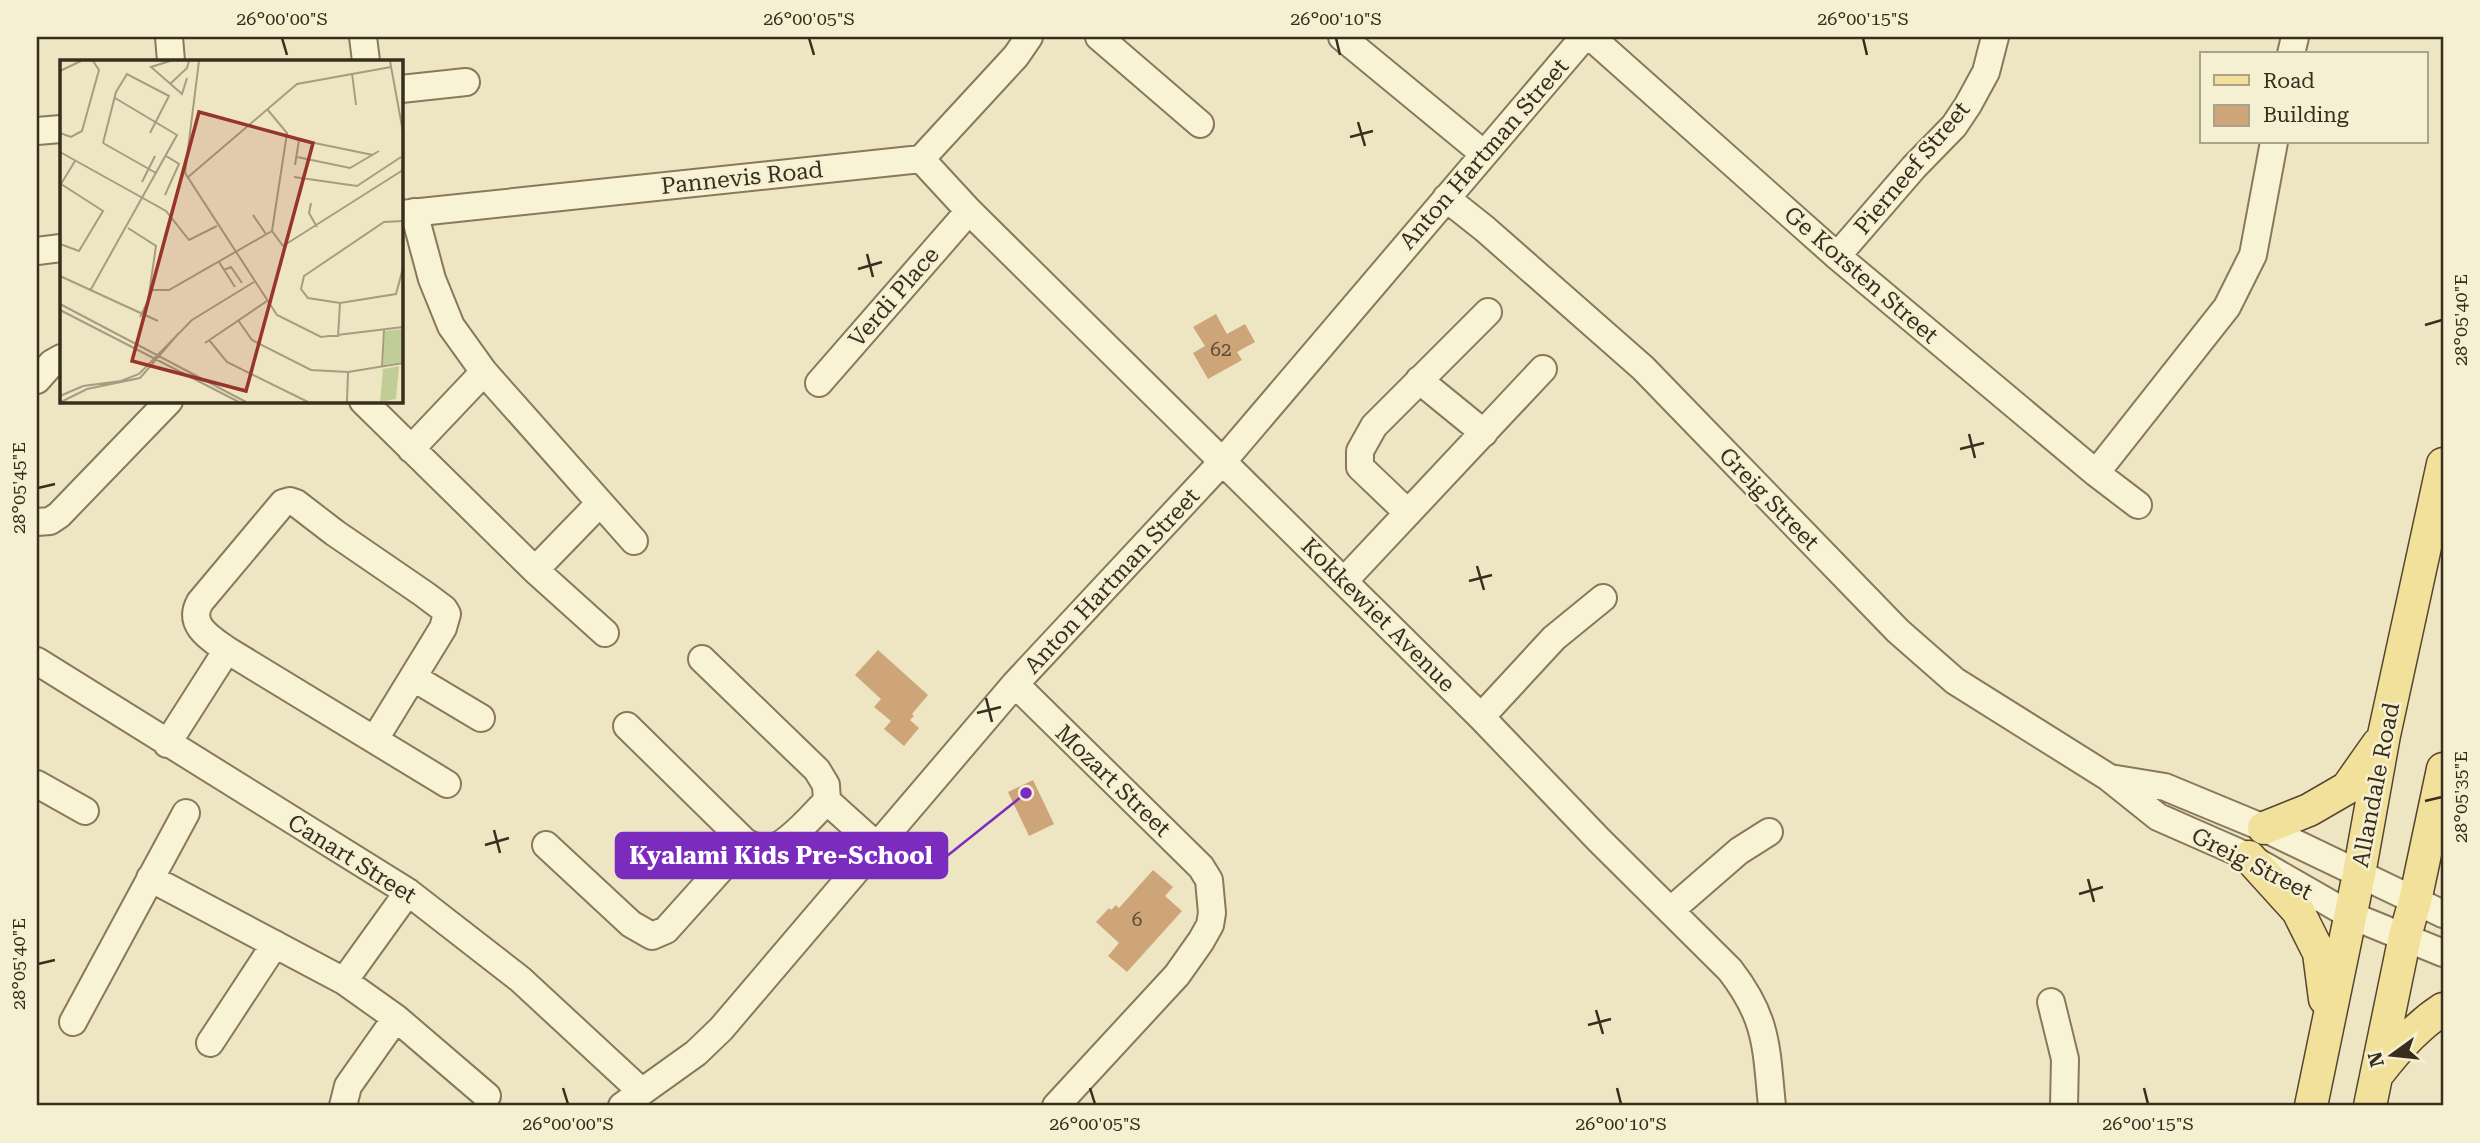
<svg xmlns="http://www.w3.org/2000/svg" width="2480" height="1143" viewBox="0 0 2480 1143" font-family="'Roboto Serif',serif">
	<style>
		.building { fill: #cda578 }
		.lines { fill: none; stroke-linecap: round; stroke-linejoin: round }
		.minor-casing { stroke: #89785a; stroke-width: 30 }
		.major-casing { stroke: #57452e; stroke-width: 35 }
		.minor { stroke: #f9f3d6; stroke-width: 26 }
		.major { stroke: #f2e19a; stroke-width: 32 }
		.ticks { fill: none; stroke: #392e1e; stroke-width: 2.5 }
		.labels { text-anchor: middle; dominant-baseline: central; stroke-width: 5; stroke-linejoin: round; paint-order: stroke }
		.number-label { font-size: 19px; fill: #5e4c34 }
		.street-label { font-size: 23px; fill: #392e1e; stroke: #f6f0d3 }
		.inset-road { fill: none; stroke: #a69c81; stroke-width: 2 }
		.view { fill: #983529; fill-opacity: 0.15; stroke: #983529; stroke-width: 3.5 }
		.inset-edge { fill: none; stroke: #392e1e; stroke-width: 3.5 }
		.leader { fill: none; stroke: #7b2cbf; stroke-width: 2.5 }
		.callout-dot { fill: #7b2cbf; stroke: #f6f0d3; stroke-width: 2.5 }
		.callout { fill: #7b2cbf; stroke: #7b2cbf; stroke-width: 2.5 }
		.callout-label { font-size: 24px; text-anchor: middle; font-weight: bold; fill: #fff }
		.neatline { fill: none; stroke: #392e1e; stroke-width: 2.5 }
		.ticks-label { font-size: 18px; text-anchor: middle; fill: #392e1e }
	</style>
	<rect width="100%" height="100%" fill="#eee6c3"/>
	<path class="building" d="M 1216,314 L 1227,334 L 1245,324 L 1255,342 L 1237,352 L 1242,360 L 1208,379 L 1193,353 L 1205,346 L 1193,327 Z
		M 878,650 L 928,695 L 912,714 L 914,716 L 910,720 L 919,728 L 904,746 L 884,729 L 891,721 L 874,707 L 881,699 L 855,675 Z
		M 1033,780 L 1054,824 L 1029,836 L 1008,792 Z
		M 1153,870 L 1173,887 L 1165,896 L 1182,911 L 1127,972 L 1108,956 L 1119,943 L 1096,922 L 1109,908 L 1111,910 L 1116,905 L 1119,908 Z"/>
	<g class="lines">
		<defs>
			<path id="minor" d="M 169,37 L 171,61
				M 363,37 L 366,61
				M 1099,37 L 1200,124
				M 1342,37 L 1484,154
				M 1591,37 L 1837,256 L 2096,473 L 2138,505
				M 2291,54 L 2295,37
				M 401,89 L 466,82
				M 37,131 L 61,129
				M 921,159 L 969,211 L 1481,717 L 1599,840 L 1730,970 C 1768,1019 1766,1047 1772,1106
				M 1446,198 L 1485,229 L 1643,368 L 1898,631 L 1955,681 L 2108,777 L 2158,817 L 2249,857 L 2350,915 L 2443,953
				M 414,212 L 432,279 L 451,326 L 484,372 L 634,541
				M 401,214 L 921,159 L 1016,56 L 1029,37
				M 37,251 L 61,248
				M 1837,256 L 1914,167 L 1954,126 L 1968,105 L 1986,72 L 1995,37
				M 37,380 L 52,363 L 61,358
				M 1419,380 L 1484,433
				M 819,383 L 969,211
				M 363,401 L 535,570 L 605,633
				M 411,449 L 484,372
				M 2096,473 L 2227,307 L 2253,255 L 2274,142
				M 1408,513 L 1360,467 L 1360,451 L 1374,426 L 1488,312
				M 37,522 L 50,521 L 59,515 L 169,401
				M 535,570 L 600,503
				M 1344,581 L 1543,369
				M 37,661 L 408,892 L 520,979 L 641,1091
				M 414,678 L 481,718
				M 1015,684 L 1201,867 L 1209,880 L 1212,913 L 1210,925 L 1201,941 L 1177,975 L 1056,1106
				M 1481,717 L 1554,638 L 1603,598
				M 627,726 L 745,842 C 752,845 758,849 766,849 C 786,849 813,814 827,801 L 826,785 L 817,770 L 702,659
				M 375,739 L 443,628 L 447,614 L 444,609 L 424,594 L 335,533 L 296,503 L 290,501 L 283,503 L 200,602 C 187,625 210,638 227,650 L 447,784
				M 167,744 L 227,650
				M 2110,778 L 2165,787 L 2264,828 L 2443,914
				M 37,784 L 85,811
				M 827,801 L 877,846
				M 546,845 L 631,924 L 652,936 L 666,930 L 745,842
				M 150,878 L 344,981 L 396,1018 L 487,1096
				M 1671,910 L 1739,851 L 1769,832
				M 344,981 L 408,892
				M 2051,1002 L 2065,1059 L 2064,1106
				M 73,1022 L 186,813
				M 210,1043 L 275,944
				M 343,1106 L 348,1086 L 396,1018
				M 622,1106 L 696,1053 L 721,1029 L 1015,684 L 1223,461 L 1584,37"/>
			<path id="major" d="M 2264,828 L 2309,810 L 2347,788 L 2378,744
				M 2249,857 L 2298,911 L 2319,953 L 2325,999
				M 2380,1071 C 2399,1047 2417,1026 2443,1009
				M 2311,1106 L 2359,874 L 2384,735 L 2443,464
				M 2370,1106 L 2405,936 L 2415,901 L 2443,769"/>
		</defs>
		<use href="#minor" class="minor-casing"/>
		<use href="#major" class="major-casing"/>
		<use href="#minor" class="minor"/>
		<use href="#major" class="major"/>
	</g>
	<path class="ticks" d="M 282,38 L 287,55M 809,38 L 814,55M 1336,38 L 1340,55M 1863,38 L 1867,55M 1358,122 L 1365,146M 1350,137 L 1373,131M 867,254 L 873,277M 858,269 L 882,262M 2425,325 L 2442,320M 1969,434 L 1975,458M 1960,449 L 1984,443M 38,488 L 55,484M 1477,566 L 1484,590M 1469,581 L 1492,575M 986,698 L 992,722M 977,713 L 1001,707M 2425,801 L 2442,797M 494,830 L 500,853M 485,845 L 509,838M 2088,879 L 2094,902M 2079,894 L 2103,887M 38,964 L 55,960M 1596,1010 L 1603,1034M 1588,1025 L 1611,1019M 563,1088 L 568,1104M 1090,1088 L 1095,1104M 1617,1088 L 1621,1104M 2144,1088 L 2148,1104"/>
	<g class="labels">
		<g class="number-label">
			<text x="1221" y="349">62</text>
			<text x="1137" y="919">6</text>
		</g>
		<g class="street-label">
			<text transform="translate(1484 154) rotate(-49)">Anton Hartman Street</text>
			<text transform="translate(1912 168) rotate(-50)">Pierneef Street</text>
			<text transform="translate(742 178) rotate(-6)">Pannevis Road</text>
			<text transform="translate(1861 275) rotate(41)">Ge Korsten Street</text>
			<text transform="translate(894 297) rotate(-49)">Verdi Place</text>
			<text transform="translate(1769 499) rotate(46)">Greig Street</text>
			<text transform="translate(1112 581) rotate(-47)">Anton Hartman Street</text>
			<text transform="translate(1378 615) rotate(45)">Kokkewiet Avenue</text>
			<text transform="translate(1113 781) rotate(44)">Mozart Street</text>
			<text transform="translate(2376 785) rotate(-79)">Allandale Road</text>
			<text transform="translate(352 859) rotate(32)">Canart Street</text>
			<text transform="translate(2252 864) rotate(27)">Greig Street</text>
		</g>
	</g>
	<g transform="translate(60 60)">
		<rect width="343" height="343" fill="#eee6c3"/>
		<path d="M 343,269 L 343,302 L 323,305 L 325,271 ZM 339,306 L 336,339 L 320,342 L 323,309 Z" fill="#c0cd97"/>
		<path class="inset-road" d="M 110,1 L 91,7 L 122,34 L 127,18M 139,1 L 125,113 L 217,255 L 261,277 L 343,267M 330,1 L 343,72M 0,11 L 21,1M 292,13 L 296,45M 110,24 L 127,8 L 129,1M 207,49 L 227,73 L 212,171 L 223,186M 0,73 L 11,77 L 22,71 L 39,10 L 33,1M 235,79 L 313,95M 43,83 L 56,32 L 67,14 L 109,36 L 90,73M 43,83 L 96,113M 0,92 L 106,151 L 129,180 L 157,166M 237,97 L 290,108 L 319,91M 235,105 L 239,80M 234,117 L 297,126 L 341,97M 127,118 L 237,24 L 331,7M 82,122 L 95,96M 1,124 L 15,101M 105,135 L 119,104 L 106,96M 251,143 L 249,153 L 257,167M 193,155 L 206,174M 343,161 L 324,162 L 244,216 L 241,229 L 248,238 L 280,243 L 336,234 L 343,208M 68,168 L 96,186 L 88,241 L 80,257M 0,184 L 19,191 L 43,151 L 1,124M 223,186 L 343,110M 159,202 L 175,227M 164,210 L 171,207 L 182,223M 0,216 L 98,261M 90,230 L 109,230 L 212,171M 30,231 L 117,75 L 55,38M 0,244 L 186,342M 0,250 L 179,342M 178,260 L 192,280 L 251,310 L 288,312 L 343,303M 278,277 L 280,243M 149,280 L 167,302 L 248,342M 145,283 L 207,241M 322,307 L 324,270M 0,336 L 23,326 L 61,321 L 79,314 L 132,260 L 194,222M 1,342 L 27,329 L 80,318 L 118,274M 287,342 L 288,312"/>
		<path class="view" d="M 139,52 L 253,83 L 186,331 L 72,301 Z"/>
		<rect width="343" height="343" class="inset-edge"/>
	</g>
	<path class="leader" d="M1026 793L947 856"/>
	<circle class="callout-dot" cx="1026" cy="793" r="7"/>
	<rect class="callout" x="616" y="833" width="331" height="45" rx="7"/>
	<g class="callout-label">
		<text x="781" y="864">Kyalami Kids Pre-School</text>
	</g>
	<rect width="2480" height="1143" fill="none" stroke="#f6f0d3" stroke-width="77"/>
	<rect x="2200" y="52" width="228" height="91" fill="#f6f0d3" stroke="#aaa28b" stroke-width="2"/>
	<rect x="2214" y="75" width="35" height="10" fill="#f2e19a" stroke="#aaa28b" stroke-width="2"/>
	<text x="2263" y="88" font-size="21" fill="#392e1e">Road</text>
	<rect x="2214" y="105" width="35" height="21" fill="#cda578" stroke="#aaa28b" stroke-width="2"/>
	<text x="2263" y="122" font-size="21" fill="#392e1e">Building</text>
	<g transform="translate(2392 1055) rotate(255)" stroke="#f6f0d3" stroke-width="5" paint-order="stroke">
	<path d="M0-5L12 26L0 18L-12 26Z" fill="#392e1e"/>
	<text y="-10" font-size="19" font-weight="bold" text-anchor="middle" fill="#392e1e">N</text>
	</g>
	<rect x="38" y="38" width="2404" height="1066" class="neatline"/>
	<g class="ticks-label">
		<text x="282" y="25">26°00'00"S</text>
		<text x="809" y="25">26°00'05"S</text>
		<text x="1336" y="25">26°00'10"S</text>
		<text x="1863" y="25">26°00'15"S</text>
		<text transform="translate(2461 320) rotate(-90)" y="6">28°05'40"E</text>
		<text transform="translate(19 488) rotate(-90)" y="6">28°05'45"E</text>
		<text transform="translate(2461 797) rotate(-90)" y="6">28°05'35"E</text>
		<text transform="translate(19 964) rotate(-90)" y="6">28°05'40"E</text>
		<text x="568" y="1130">26°00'00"S</text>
		<text x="1095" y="1130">26°00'05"S</text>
		<text x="1621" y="1130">26°00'10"S</text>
		<text x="2148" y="1130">26°00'15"S</text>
	</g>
</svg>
